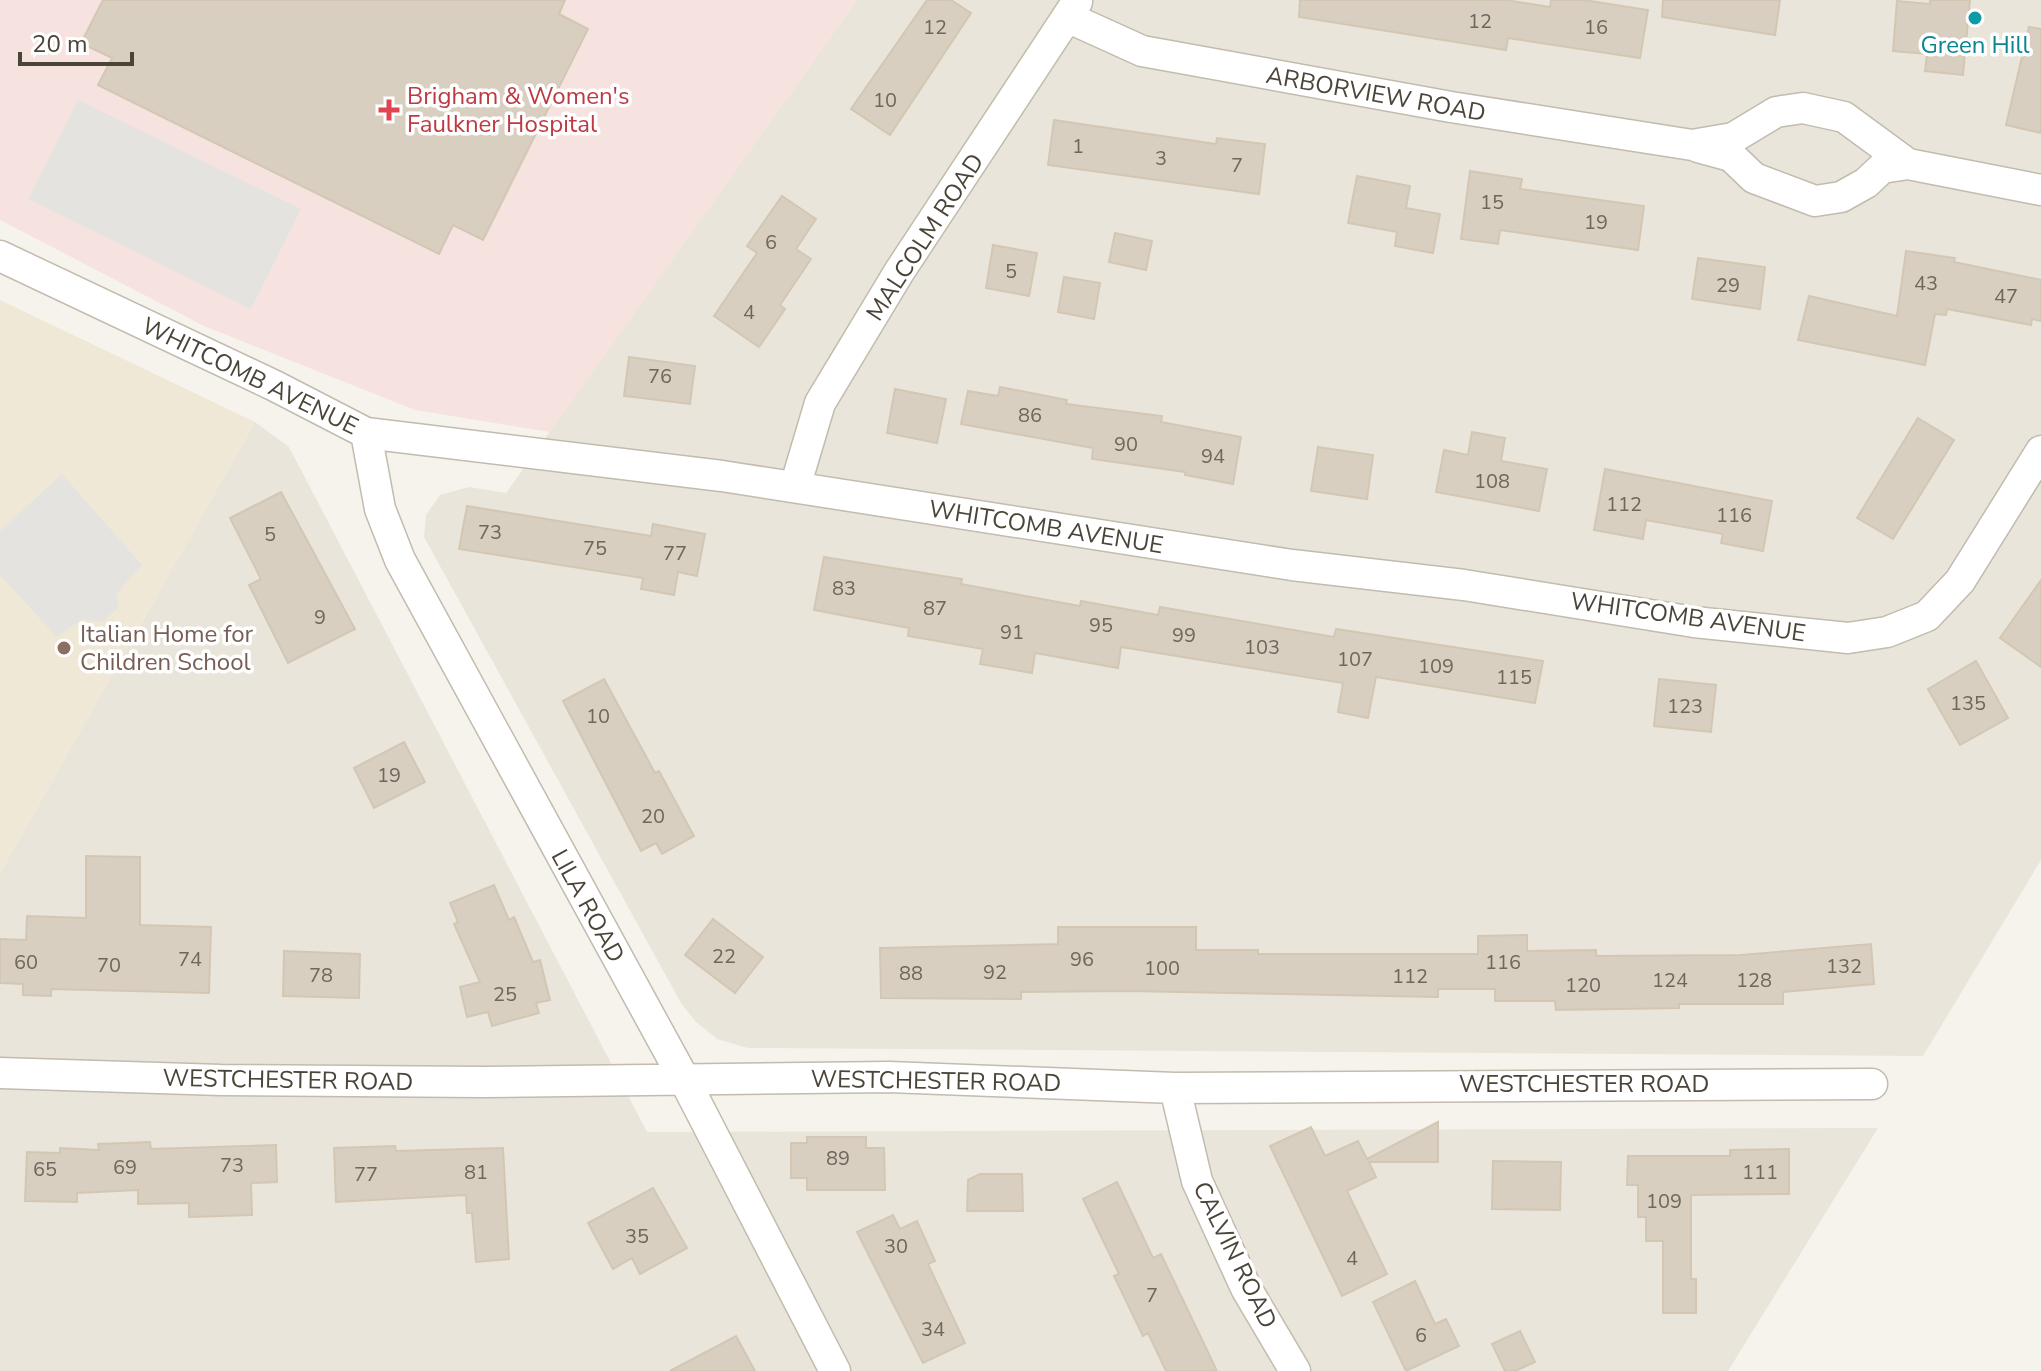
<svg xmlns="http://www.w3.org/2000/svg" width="2041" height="1371" viewBox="0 0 2041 1371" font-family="'Nunito Sans',sans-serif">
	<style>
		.residential { fill: #eae5da }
		.education { fill: #efe8d6 }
		.medical { fill: #f6e3e0 }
		.parking { fill: #e5e3e0 }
		.building { fill: #d8cfc1; stroke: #d3c7b4; stroke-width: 2 }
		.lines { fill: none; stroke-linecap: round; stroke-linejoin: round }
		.street-casing { stroke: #c2bbae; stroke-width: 33 }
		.street { stroke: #fff; stroke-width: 30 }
		.culture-dot { fill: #0f9aa8; stroke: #fff; stroke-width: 3 }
		.health-dot { fill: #e0444e; stroke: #fff; stroke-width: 3 }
		.education-dot { fill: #8d6e63; stroke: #fff; stroke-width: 3 }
		.labels { text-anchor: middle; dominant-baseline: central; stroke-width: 7; stroke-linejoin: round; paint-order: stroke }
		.number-label { font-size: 20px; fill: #6e675b }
		.culture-label { font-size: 24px; fill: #0d838f; stroke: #fff }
		.street-label { font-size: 24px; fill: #4b4439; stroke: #fff }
		.health-label { font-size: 24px; fill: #be3a42; stroke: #fff; text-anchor: start }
		.education-label { font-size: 24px; fill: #785e54; stroke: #fff; text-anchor: start }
	</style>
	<rect width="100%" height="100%" fill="#f6f3ec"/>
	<path class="residential" d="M 857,0 L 2041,0 L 2041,860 L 1923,1056 L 748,1048 L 717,1039 L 695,1021 L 681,1003 L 424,537 L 426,515 L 440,495 L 469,487 L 506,493 Z
		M 255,422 L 289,447 L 647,1132 L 1878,1128 L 1728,1371 L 0,1371 L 0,873 Z"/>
	<path class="education" d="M 0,300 L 255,422 L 0,873 Z"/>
	<path class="medical" d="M 0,0 L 857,0 L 550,432 L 415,410 L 204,326 L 0,220 Z"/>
	<path class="parking" d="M 78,100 L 301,209 L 251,309 L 28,199 Z
		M 62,474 L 142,565 L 117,593 L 118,608 L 102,622 L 82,619 L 57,637 L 0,575 L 0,531 Z"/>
	<path class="building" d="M 103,0 L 565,0 L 559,14 L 588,29 L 483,240 L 453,225 L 439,254 L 98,85 L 112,58 L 81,43 Z
		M 927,0 L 951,0 L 971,13 L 890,135 L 851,109 Z
		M 1300,0 L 1506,0 L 1550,7 L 1551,0 L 1584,0 L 1648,10 L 1640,58 L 1508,38 L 1506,50 L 1299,17 Z
		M 1663,0 L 1780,0 L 1775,35 L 1662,17 Z
		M 1930,0 L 1970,0 L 1963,75 L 1925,71 L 1927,54 L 1893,51 L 1897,1 L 1930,4 Z
		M 2029,27 L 2041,29 L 2041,133 L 2006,125 Z
		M 1054,120 L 1216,144 L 1217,138 L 1265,144 L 1259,194 L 1048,165 Z
		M 1470,171 L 1522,179 L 1520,189 L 1644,206 L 1638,250 L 1500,230 L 1498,244 L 1461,239 Z
		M 1357,176 L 1410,186 L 1406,208 L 1440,214 L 1433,253 L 1395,246 L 1397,232 L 1348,223 Z
		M 782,196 L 816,219 L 796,249 L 811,259 L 780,305 L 785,309 L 759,347 L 714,316 L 757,253 L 747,246 Z
		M 1115,233 L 1152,241 L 1146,270 L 1109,262 Z
		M 993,245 L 1037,253 L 1029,296 L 986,288 Z
		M 1906,251 L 1955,258 L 1954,262 L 2041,280 L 2041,321 L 2032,319 L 2031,325 L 1947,309 L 1946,315 L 1935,314 L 1925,365 L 1798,340 L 1809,296 L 1897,316 Z
		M 1698,258 L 1765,267 L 1760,309 L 1692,299 Z
		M 1064,277 L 1100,283 L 1094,319 L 1058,312 Z
		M 629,357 L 695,366 L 690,404 L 624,396 Z
		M 1000,387 L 1067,400 L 1066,404 L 1162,416 L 1161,422 L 1241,437 L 1233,484 L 1185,475 L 1185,472 L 1092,459 L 1093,448 L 961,424 L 968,391 L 998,396 Z
		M 895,389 L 946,399 L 937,443 L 887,433 Z
		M 1918,418 L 1954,440 L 1893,539 L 1857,518 Z
		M 1472,432 L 1505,438 L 1501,461 L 1547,469 L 1539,511 L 1436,492 L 1444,450 L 1468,455 Z
		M 1318,447 L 1373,455 L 1367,499 L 1311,491 Z
		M 1605,469 L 1772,501 L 1763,551 L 1721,543 L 1723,534 L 1646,520 L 1643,539 L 1594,530 Z
		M 281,492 L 355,629 L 288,663 L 249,585 L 261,579 L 230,518 Z
		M 467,506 L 651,536 L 653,524 L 705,534 L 697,576 L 678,572 L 674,595 L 641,589 L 643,578 L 459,549 Z
		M 824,557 L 962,579 L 961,584 L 1080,606 L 1081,601 L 1158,615 L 1160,607 L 1334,637 L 1336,629 L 1543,661 L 1535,703 L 1376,677 L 1368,718 L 1338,712 L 1343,683 L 1121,647 L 1118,668 L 1035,653 L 1032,673 L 980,664 L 983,649 L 908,636 L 909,628 L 814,610 Z
		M 2041,580 L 2041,667 L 2000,638 Z
		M 1976,661 L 2008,718 L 1960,745 L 1928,689 Z
		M 604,679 L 655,773 L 659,771 L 694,836 L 662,854 L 656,843 L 641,851 L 563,701 Z
		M 1659,679 L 1716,685 L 1711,732 L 1654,726 Z
		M 404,742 L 425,782 L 374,808 L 354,768 Z
		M 86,856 L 140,857 L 140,925 L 211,927 L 209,993 L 51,989 L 51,996 L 23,995 L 23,984 L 0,983 L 0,939 L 26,940 L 27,916 L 86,918 Z
		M 494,885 L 509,920 L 514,917 L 533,962 L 540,960 L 550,1000 L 536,1003 L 539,1013 L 492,1026 L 488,1012 L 467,1017 L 460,987 L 480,982 L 454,924 L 458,922 L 450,903 Z
		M 713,919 L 763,957 L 735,993 L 685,955 Z
		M 1058,927 L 1196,927 L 1196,950 L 1258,950 L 1258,954 L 1478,954 L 1478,936 L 1527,935 L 1527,951 L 1596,950 L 1596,956 L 1741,955 L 1871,944 L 1874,984 L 1783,992 L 1783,1004 L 1679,1004 L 1679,1008 L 1556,1010 L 1555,1001 L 1495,1001 L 1495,989 L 1438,989 L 1438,997 L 1128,991 L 1021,992 L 1021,999 L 881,998 L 880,948 L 1058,944 Z
		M 284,951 L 360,954 L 359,998 L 283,996 Z
		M 1438,1122 L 1438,1162 L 1369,1162 L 1376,1177 L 1347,1191 L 1387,1274 L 1342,1296 L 1270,1146 L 1311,1127 L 1325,1156 L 1358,1141 L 1367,1159 Z
		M 807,1137 L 866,1137 L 866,1148 L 884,1148 L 885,1190 L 807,1190 L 807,1178 L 791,1178 L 791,1143 L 807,1143 Z
		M 150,1142 L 151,1149 L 276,1145 L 277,1182 L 251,1183 L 252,1215 L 189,1217 L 189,1203 L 138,1204 L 138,1190 L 77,1193 L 77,1202 L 25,1201 L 27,1152 L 60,1153 L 60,1148 L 99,1150 L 98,1144 Z
		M 395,1146 L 396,1151 L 503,1148 L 509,1259 L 476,1262 L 472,1213 L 467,1213 L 466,1195 L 336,1202 L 334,1148 Z
		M 1789,1149 L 1789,1194 L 1691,1195 L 1691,1279 L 1696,1279 L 1696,1313 L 1663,1313 L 1663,1241 L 1646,1241 L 1646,1217 L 1638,1217 L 1638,1185 L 1627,1185 L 1628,1156 L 1730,1156 L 1730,1150 Z
		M 1493,1161 L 1561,1162 L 1560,1210 L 1492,1209 Z
		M 980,1174 L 1022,1174 L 1023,1211 L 967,1211 L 968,1180 Z
		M 1117,1182 L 1153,1258 L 1161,1254 L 1217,1371 L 1166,1371 L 1148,1333 L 1143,1336 L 1114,1276 L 1119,1274 L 1083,1199 Z
		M 653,1188 L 687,1248 L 640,1274 L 632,1258 L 613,1269 L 588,1223 Z
		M 893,1215 L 900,1229 L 917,1221 L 935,1261 L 928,1264 L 965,1343 L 923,1363 L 857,1232 Z
		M 1415,1281 L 1435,1324 L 1446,1319 L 1459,1346 L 1406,1371 L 1373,1302 Z
		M 1520,1331 L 1535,1362 L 1515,1371 L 1505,1371 L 1492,1344 Z
		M 736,1336 L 755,1371 L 670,1371 Z"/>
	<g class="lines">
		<defs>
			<path id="street" d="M 1067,17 L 1142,51 L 1451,107 L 1692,145 L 1733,138 L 1776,112 L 1803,108 L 1844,117 L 1908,164 L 2041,190
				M 1698,147 L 1731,156 L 1754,178 L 1815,201 L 1841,197 L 1866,183 L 1882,168 L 1908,164
				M 0,256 L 275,386 L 366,433 L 722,476 L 1292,565 L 1464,585 L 1694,622 L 1848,638 L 1887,632 L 1927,616 L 1960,581 L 2041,451
				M 366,433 L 380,509 L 400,560 L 684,1079 L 835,1371
				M 795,487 L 820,403 L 899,272 L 1077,2
				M 0,1073 L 221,1080 L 483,1082 L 889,1077 L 1175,1088 L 1872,1084
				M 1175,1088 L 1197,1181 L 1246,1288 L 1295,1371"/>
		</defs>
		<use href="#street" class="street-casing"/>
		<use href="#street" class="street"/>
	</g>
	<circle class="culture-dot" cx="1975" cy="18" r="8"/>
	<path class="health-dot" d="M385 98h8v8h8v8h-8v8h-8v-8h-8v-8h8z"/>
	<circle class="education-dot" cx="64" cy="648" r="8"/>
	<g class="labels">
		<g class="number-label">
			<text x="1480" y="21">12</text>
			<text x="935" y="27">12</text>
			<text x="1596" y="27">16</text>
			<text x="885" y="100">10</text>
			<text x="1078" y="146">1</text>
			<text x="1161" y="158">3</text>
			<text x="1237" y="165">7</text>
			<text x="1492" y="202">15</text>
			<text x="1596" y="222">19</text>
			<text x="771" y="242">6</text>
			<text x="1011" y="271">5</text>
			<text x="1926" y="283">43</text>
			<text x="1728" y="285">29</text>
			<text x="2006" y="296">47</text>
			<text x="749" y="312">4</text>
			<text x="660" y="376">76</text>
			<text x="1030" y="415">86</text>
			<text x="1126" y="444">90</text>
			<text x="1213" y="456">94</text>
			<text x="1492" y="481">108</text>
			<text x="1624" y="504">112</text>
			<text x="1734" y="515">116</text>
			<text x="490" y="532">73</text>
			<text x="270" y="534">5</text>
			<text x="595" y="548">75</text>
			<text x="675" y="553">77</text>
			<text x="844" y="588">83</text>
			<text x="935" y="608">87</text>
			<text x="320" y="617">9</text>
			<text x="1101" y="625">95</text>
			<text x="1012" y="632">91</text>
			<text x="1184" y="635">99</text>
			<text x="1262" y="647">103</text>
			<text x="1355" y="659">107</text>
			<text x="1436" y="666">109</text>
			<text x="1514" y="677">115</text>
			<text x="1968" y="703">135</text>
			<text x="1685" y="706">123</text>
			<text x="598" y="716">10</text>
			<text x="389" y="775">19</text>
			<text x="653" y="816">20</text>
			<text x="724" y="956">22</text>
			<text x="190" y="959">74</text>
			<text x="1082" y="959">96</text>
			<text x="26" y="962">60</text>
			<text x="1503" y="962">116</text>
			<text x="109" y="965">70</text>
			<text x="1844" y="966">132</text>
			<text x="1162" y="968">100</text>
			<text x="995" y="972">92</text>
			<text x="911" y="973">88</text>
			<text x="321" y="975">78</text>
			<text x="1410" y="976">112</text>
			<text x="1670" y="980">124</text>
			<text x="1754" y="980">128</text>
			<text x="1583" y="985">120</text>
			<text x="505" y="994">25</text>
			<text x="838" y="1158">89</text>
			<text x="232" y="1165">73</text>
			<text x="125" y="1167">69</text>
			<text x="45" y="1169">65</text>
			<text x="476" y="1172">81</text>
			<text x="1760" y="1172">111</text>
			<text x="366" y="1174">77</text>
			<text x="1664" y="1201">109</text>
			<text x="637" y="1236">35</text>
			<text x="896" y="1246">30</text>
			<text x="1352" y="1258">4</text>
			<text x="1152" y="1295">7</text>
			<text x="933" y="1329">34</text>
			<text x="1421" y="1335">6</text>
		</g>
		<g class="culture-label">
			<text x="1975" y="45">Green Hill</text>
		</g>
		<g class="street-label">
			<text transform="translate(1376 94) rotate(10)">ARBORVIEW ROAD</text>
			<text transform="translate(925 237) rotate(-57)">MALCOLM ROAD</text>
			<text transform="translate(250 376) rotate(26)">WHITCOMB AVENUE</text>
			<text transform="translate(1046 527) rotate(9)">WHITCOMB AVENUE</text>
			<text transform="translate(1688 617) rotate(8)">WHITCOMB AVENUE</text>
			<text transform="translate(588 906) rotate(61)">LILA ROAD</text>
			<text transform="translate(288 1080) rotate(1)">WESTCHESTER ROAD</text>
			<text transform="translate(936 1081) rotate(1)">WESTCHESTER ROAD</text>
			<text x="1584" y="1084">WESTCHESTER ROAD</text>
			<text transform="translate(1235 1255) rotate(64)">CALVIN ROAD</text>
		</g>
		<g class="health-label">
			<text x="407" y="96">Brigham &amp; Women's<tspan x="407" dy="28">Faulkner Hospital</tspan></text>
		</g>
		<g class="education-label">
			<text x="80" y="634">Italian Home for<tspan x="80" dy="28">Children School</tspan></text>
		</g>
	</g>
	<path d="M20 52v12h112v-12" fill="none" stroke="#4b4439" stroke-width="4"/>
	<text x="32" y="52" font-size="24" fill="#4b4439" stroke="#ffffff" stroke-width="6" paint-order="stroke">20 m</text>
</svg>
